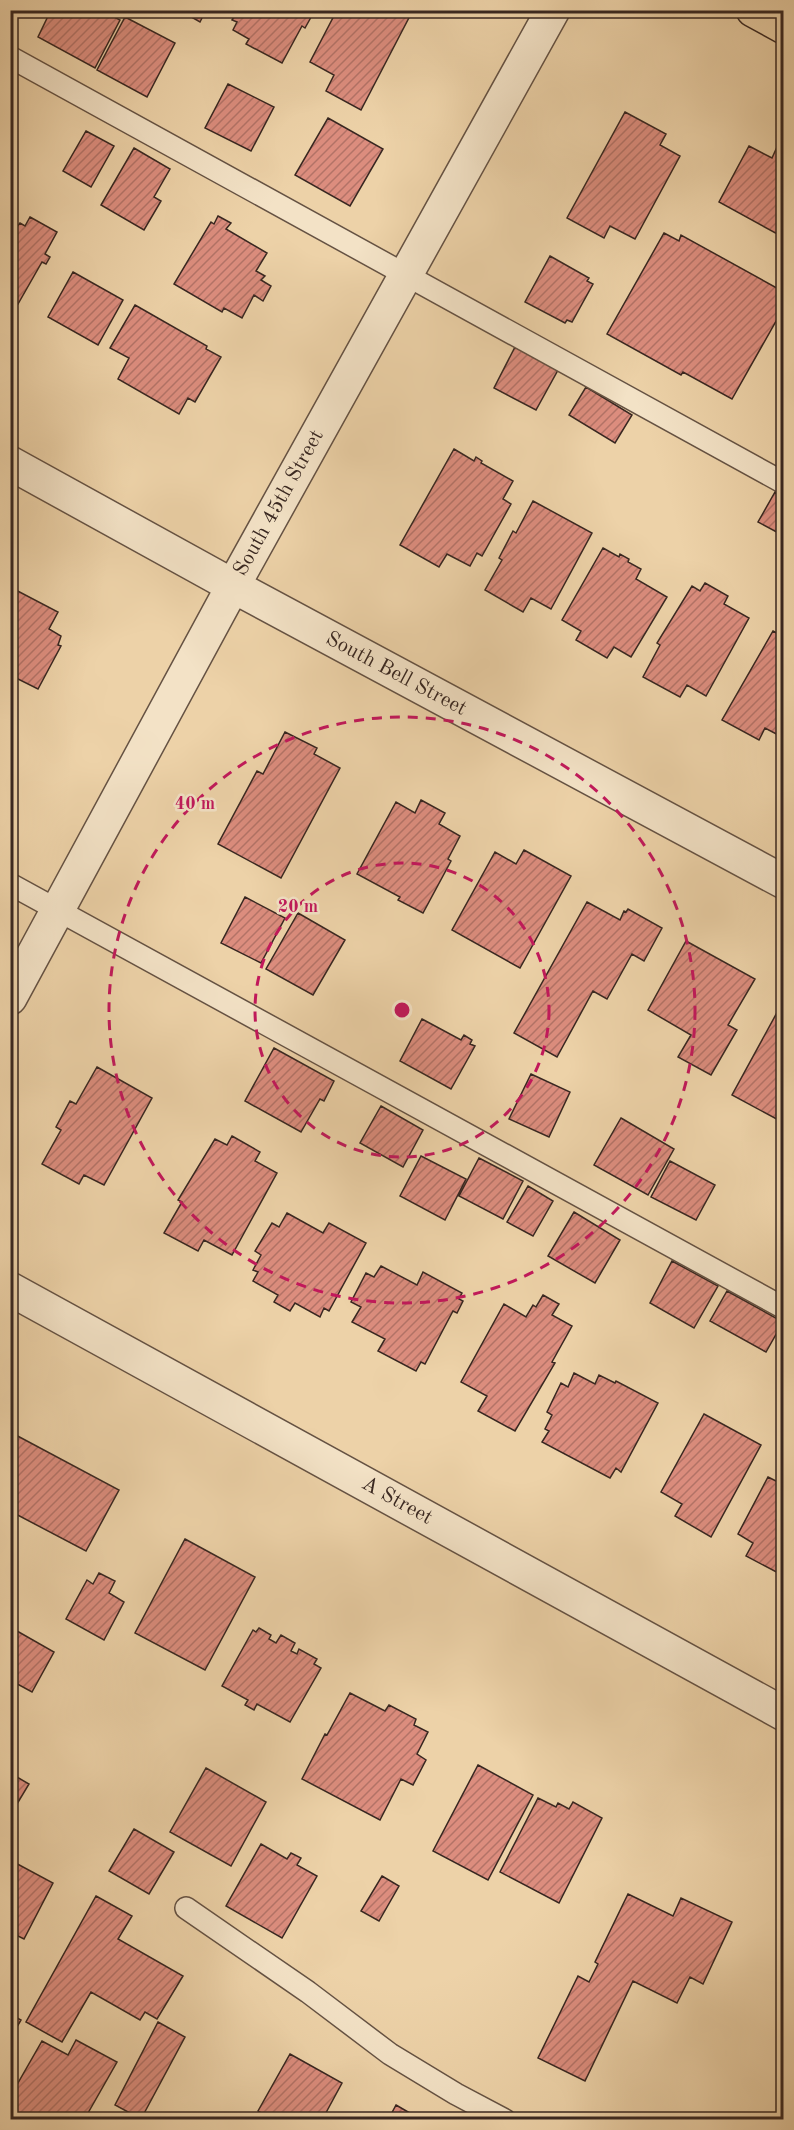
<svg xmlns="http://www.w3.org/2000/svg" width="794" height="2130" viewBox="0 0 794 2130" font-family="'Old Standard TT',serif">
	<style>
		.building { fill: url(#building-hatch); stroke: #382721; stroke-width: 1.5 }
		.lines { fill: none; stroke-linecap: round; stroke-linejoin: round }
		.service-casing { stroke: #655243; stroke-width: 24 }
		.minor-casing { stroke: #655243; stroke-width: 36 }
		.primary-casing { stroke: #382721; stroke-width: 36 }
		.service { stroke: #f3e2c6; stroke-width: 21 }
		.minor { stroke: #f3e2c6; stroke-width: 33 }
		.primary { stroke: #edd2a8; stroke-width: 33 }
		.ring { fill: none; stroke: #c2185b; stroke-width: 3; stroke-dasharray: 10 8 }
		.labels { text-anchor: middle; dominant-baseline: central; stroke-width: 5; stroke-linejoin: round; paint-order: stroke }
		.street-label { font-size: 21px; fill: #382721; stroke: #f3e2c6 }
		.centre { fill: #c2185b; stroke: #f3e2c6; stroke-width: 3 }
		.ring-label { font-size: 18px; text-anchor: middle; font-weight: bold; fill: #c2185b; stroke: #f3e2c6; stroke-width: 5; stroke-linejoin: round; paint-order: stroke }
	</style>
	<defs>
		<pattern id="building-hatch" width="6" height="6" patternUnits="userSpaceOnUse" patternTransform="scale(1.5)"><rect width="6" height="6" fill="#dc8d7e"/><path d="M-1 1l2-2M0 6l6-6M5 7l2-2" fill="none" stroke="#b37367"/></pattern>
	</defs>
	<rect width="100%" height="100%" fill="#edd2a8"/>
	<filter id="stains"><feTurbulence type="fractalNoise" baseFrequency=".00333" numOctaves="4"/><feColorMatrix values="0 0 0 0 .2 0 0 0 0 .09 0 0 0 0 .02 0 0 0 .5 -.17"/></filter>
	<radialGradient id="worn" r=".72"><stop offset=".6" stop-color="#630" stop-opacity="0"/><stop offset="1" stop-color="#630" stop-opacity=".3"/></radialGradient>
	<path class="building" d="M 51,10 L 101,10 L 120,20 L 95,68 L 38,37 Z
		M 179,10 L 206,10 L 200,22 Z
		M 238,10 L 315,10 L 305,28 L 302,26 L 282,63 L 246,44 L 249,39 L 233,30 L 237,22 L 232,20 Z
		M 337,10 L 413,10 L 361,110 L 326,91 L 334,75 L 310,62 Z
		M 125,17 L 175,43 L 147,97 L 97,70 Z
		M 228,84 L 274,107 L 251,151 L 205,128 Z
		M 625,112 L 666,134 L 660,145 L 680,156 L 635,239 L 610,226 L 604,238 L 567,218 Z
		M 328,118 L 383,149 L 350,206 L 295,175 Z
		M 86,131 L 114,146 L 91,187 L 63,171 Z
		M 749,146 L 772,158 L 777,147 L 784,150 L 784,231 L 781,236 L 719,202 Z
		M 134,148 L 170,169 L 154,197 L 161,201 L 144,230 L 101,205 Z
		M 218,216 L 231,223 L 226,229 L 267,253 L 256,271 L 265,276 L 261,280 L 271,286 L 263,301 L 254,295 L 242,318 L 224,308 L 222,312 L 174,284 L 211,222 L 214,224 Z
		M 30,217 L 57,232 L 45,254 L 50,257 L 46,264 L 42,262 L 18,304 L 10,299 L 10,225 L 16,228 L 20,223 L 25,226 Z
		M 664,233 L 679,241 L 681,235 L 784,292 L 784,307 L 732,399 L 683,372 L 681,375 L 607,334 Z
		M 550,256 L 589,278 L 587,281 L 593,284 L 572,322 L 567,320 L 565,323 L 525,302 Z
		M 73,272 L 123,300 L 98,345 L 48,317 Z
		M 135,305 L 207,346 L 206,349 L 221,357 L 195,402 L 188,398 L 179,414 L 118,379 L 129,358 L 110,348 Z
		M 515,347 L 558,370 L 536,410 L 494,388 Z
		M 586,387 L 632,415 L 615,443 L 569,415 Z
		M 454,449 L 474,461 L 476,457 L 482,461 L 481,463 L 513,481 L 503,499 L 511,504 L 482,556 L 477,553 L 470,566 L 447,554 L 439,567 L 400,545 Z
		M 775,492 L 784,497 L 784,536 L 758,522 Z
		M 533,501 L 592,533 L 551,609 L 531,598 L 523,612 L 485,590 L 502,560 L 499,558 L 513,531 L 516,533 Z
		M 603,548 L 619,557 L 620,554 L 629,559 L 628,562 L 641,569 L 636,579 L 667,597 L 631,657 L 614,647 L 607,658 L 576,640 L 581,631 L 562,620 Z
		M 784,582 L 784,601 L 779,595 Z
		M 705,583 L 728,596 L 724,604 L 749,618 L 706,696 L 687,685 L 680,697 L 643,677 L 660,645 L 657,643 L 692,586 L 700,591 Z
		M 10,587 L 58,612 L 49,629 L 61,636 L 58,645 L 61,646 L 38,689 L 10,675 Z
		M 773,631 L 784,637 L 784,738 L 765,728 L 759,740 L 722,720 Z
		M 285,732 L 317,748 L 314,754 L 340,768 L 281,878 L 218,844 L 257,771 L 263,774 Z
		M 421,800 L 445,813 L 439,824 L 460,836 L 448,859 L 451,861 L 423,913 L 398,900 L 400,897 L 357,874 L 396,802 L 415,813 Z
		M 524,850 L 571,876 L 520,968 L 452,930 L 495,852 L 516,864 Z
		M 245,897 L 285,918 L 261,963 L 221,943 Z
		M 587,902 L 620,920 L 624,911 L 626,912 L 628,909 L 662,928 L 644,961 L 632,954 L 607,999 L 593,991 L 557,1057 L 514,1033 Z
		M 298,913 L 345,940 L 313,995 L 266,969 Z
		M 686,941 L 755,979 L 728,1025 L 737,1030 L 711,1075 L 678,1057 L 691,1035 L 648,1010 Z
		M 780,1007 L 784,1009 L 784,1123 L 732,1095 Z
		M 422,1019 L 461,1040 L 464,1035 L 472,1040 L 470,1044 L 475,1046 L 451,1089 L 400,1061 Z
		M 274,1048 L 334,1081 L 324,1101 L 320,1099 L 301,1132 L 245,1101 Z
		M 97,1067 L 152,1098 L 104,1185 L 84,1175 L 79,1184 L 42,1164 L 61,1130 L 56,1127 L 70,1101 L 76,1104 Z
		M 531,1074 L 570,1092 L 549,1137 L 509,1119 Z
		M 381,1106 L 423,1130 L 403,1167 L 360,1143 Z
		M 621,1118 L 674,1149 L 648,1195 L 594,1165 Z
		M 232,1136 L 260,1152 L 255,1161 L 277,1173 L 232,1255 L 204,1240 L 198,1251 L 164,1233 L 182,1202 L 178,1200 L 215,1139 L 227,1145 Z
		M 421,1156 L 466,1179 L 445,1220 L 400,1196 Z
		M 479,1158 L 523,1181 L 503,1219 L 459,1196 Z
		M 670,1161 L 715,1185 L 696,1220 L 651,1197 Z
		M 528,1186 L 553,1201 L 533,1236 L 507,1222 Z
		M 574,1212 L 620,1240 L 595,1283 L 548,1256 Z
		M 287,1213 L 323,1233 L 329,1223 L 366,1243 L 329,1311 L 324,1308 L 320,1317 L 295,1303 L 290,1311 L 274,1302 L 278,1295 L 253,1281 L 258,1272 L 253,1270 L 261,1255 L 255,1251 L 272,1223 L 279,1227 Z
		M 672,1261 L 718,1286 L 694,1328 L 650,1303 Z
		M 381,1266 L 417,1285 L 423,1272 L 462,1293 L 459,1299 L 463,1301 L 457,1313 L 453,1311 L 425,1364 L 421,1362 L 416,1371 L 378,1351 L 385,1339 L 352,1322 L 361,1307 L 351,1302 L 366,1273 L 374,1277 Z
		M 727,1291 L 783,1322 L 766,1352 L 710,1321 Z
		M 543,1295 L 559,1304 L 552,1315 L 572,1326 L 552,1362 L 555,1363 L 515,1431 L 478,1411 L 487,1396 L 461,1382 L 504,1304 L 526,1317 L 533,1305 L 536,1307 Z
		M 574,1373 L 595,1384 L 599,1375 L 615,1383 L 616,1381 L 658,1403 L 621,1472 L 616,1468 L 610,1478 L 542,1442 L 549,1431 L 545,1429 L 552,1415 L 547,1412 L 561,1383 L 568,1387 Z
		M 704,1414 L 761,1445 L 711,1537 L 675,1516 L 682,1504 L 661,1492 Z
		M 12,1433 L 119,1490 L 86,1551 L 10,1511 L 10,1436 Z
		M 768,1477 L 784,1485 L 784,1576 L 746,1556 L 753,1543 L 738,1534 Z
		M 185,1539 L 255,1577 L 205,1670 L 135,1633 Z
		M 99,1573 L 115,1581 L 109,1593 L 124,1602 L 104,1640 L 66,1619 L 87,1580 L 93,1584 Z
		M 10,1627 L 54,1652 L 32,1692 L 10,1680 Z
		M 259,1628 L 271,1635 L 269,1639 L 276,1643 L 281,1635 L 295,1643 L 291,1651 L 297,1654 L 299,1649 L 317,1659 L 314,1664 L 321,1668 L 290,1722 L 257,1704 L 254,1710 L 245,1705 L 248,1700 L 222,1686 L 253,1630 L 256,1632 Z
		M 350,1693 L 385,1711 L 389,1705 L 416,1719 L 414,1725 L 428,1732 L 417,1754 L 426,1760 L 413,1785 L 401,1779 L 380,1820 L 302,1779 L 325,1734 L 327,1735 Z
		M 478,1765 L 533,1795 L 488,1880 L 433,1851 Z
		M 206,1768 L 266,1802 L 231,1866 L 170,1832 Z
		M 10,1773 L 29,1784 L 11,1814 L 10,1813 Z
		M 538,1798 L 556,1807 L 558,1803 L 569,1809 L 573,1802 L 602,1818 L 559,1903 L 500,1872 Z
		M 134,1829 L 174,1852 L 149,1894 L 109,1871 Z
		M 261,1844 L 287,1859 L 291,1853 L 301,1858 L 297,1865 L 317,1876 L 282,1938 L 226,1906 Z
		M 10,1860 L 53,1883 L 24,1939 L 10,1932 Z
		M 382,1876 L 399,1886 L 379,1921 L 361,1911 Z
		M 628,1894 L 673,1916 L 681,1898 L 732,1922 L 703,1984 L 690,1977 L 677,2003 L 633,1981 L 585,2081 L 538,2058 L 578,1976 L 589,1982 L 598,1964 L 595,1962 Z
		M 96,1896 L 132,1916 L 118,1939 L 183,1976 L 157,2019 L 145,2012 L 140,2020 L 91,1992 L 62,2042 L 26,2022 Z
		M 10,2014 L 21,2020 L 10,2039 Z
		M 158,2022 L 185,2037 L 141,2119 L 115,2105 Z
		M 76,2040 L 117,2062 L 84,2120 L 10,2120 L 10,2097 L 42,2041 L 68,2055 Z
		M 290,2054 L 342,2083 L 322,2120 L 272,2120 L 258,2111 Z
		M 396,2105 L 422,2120 L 388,2120 Z"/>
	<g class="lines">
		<defs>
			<path id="service" d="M 10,57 L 784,483
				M 10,884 L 784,1308
				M 186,1908 L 308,1992 L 390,2054 L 456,2094 L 505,2120"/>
			<path id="minor" d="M 10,463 L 233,586 L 784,882
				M 10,998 L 233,586 L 553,10
				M 10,1289 L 784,1714"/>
			<path id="primary" d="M 753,10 L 784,27"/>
		</defs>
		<use href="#service" class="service-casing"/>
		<use href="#minor" class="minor-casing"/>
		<use href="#primary" class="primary-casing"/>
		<use href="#service" class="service"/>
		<use href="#minor" class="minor"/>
		<use href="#primary" class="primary"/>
	</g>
	<g class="ring">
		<circle cx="402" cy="1010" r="147"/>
		<circle cx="402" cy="1010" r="293"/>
	</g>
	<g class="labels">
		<g class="street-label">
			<text transform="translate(279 503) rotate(-61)">South 45th Street</text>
			<text transform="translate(396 674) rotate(28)">South Bell Street</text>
			<text transform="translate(397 1501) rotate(29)">A Street</text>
		</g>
	</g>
	<circle cx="402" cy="1010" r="9" class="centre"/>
	<g class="ring-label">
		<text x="195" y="809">40 m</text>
		<text x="298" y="912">20 m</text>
	</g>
	<rect width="794" height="2130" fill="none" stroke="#edd2a8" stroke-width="36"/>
	<rect x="12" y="12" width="770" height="2106" fill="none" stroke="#382721" stroke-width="3"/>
	<rect x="18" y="18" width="758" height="2094" fill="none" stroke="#382721" stroke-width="1.5"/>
	<rect width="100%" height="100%" filter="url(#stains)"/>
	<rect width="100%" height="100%" fill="url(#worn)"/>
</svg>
